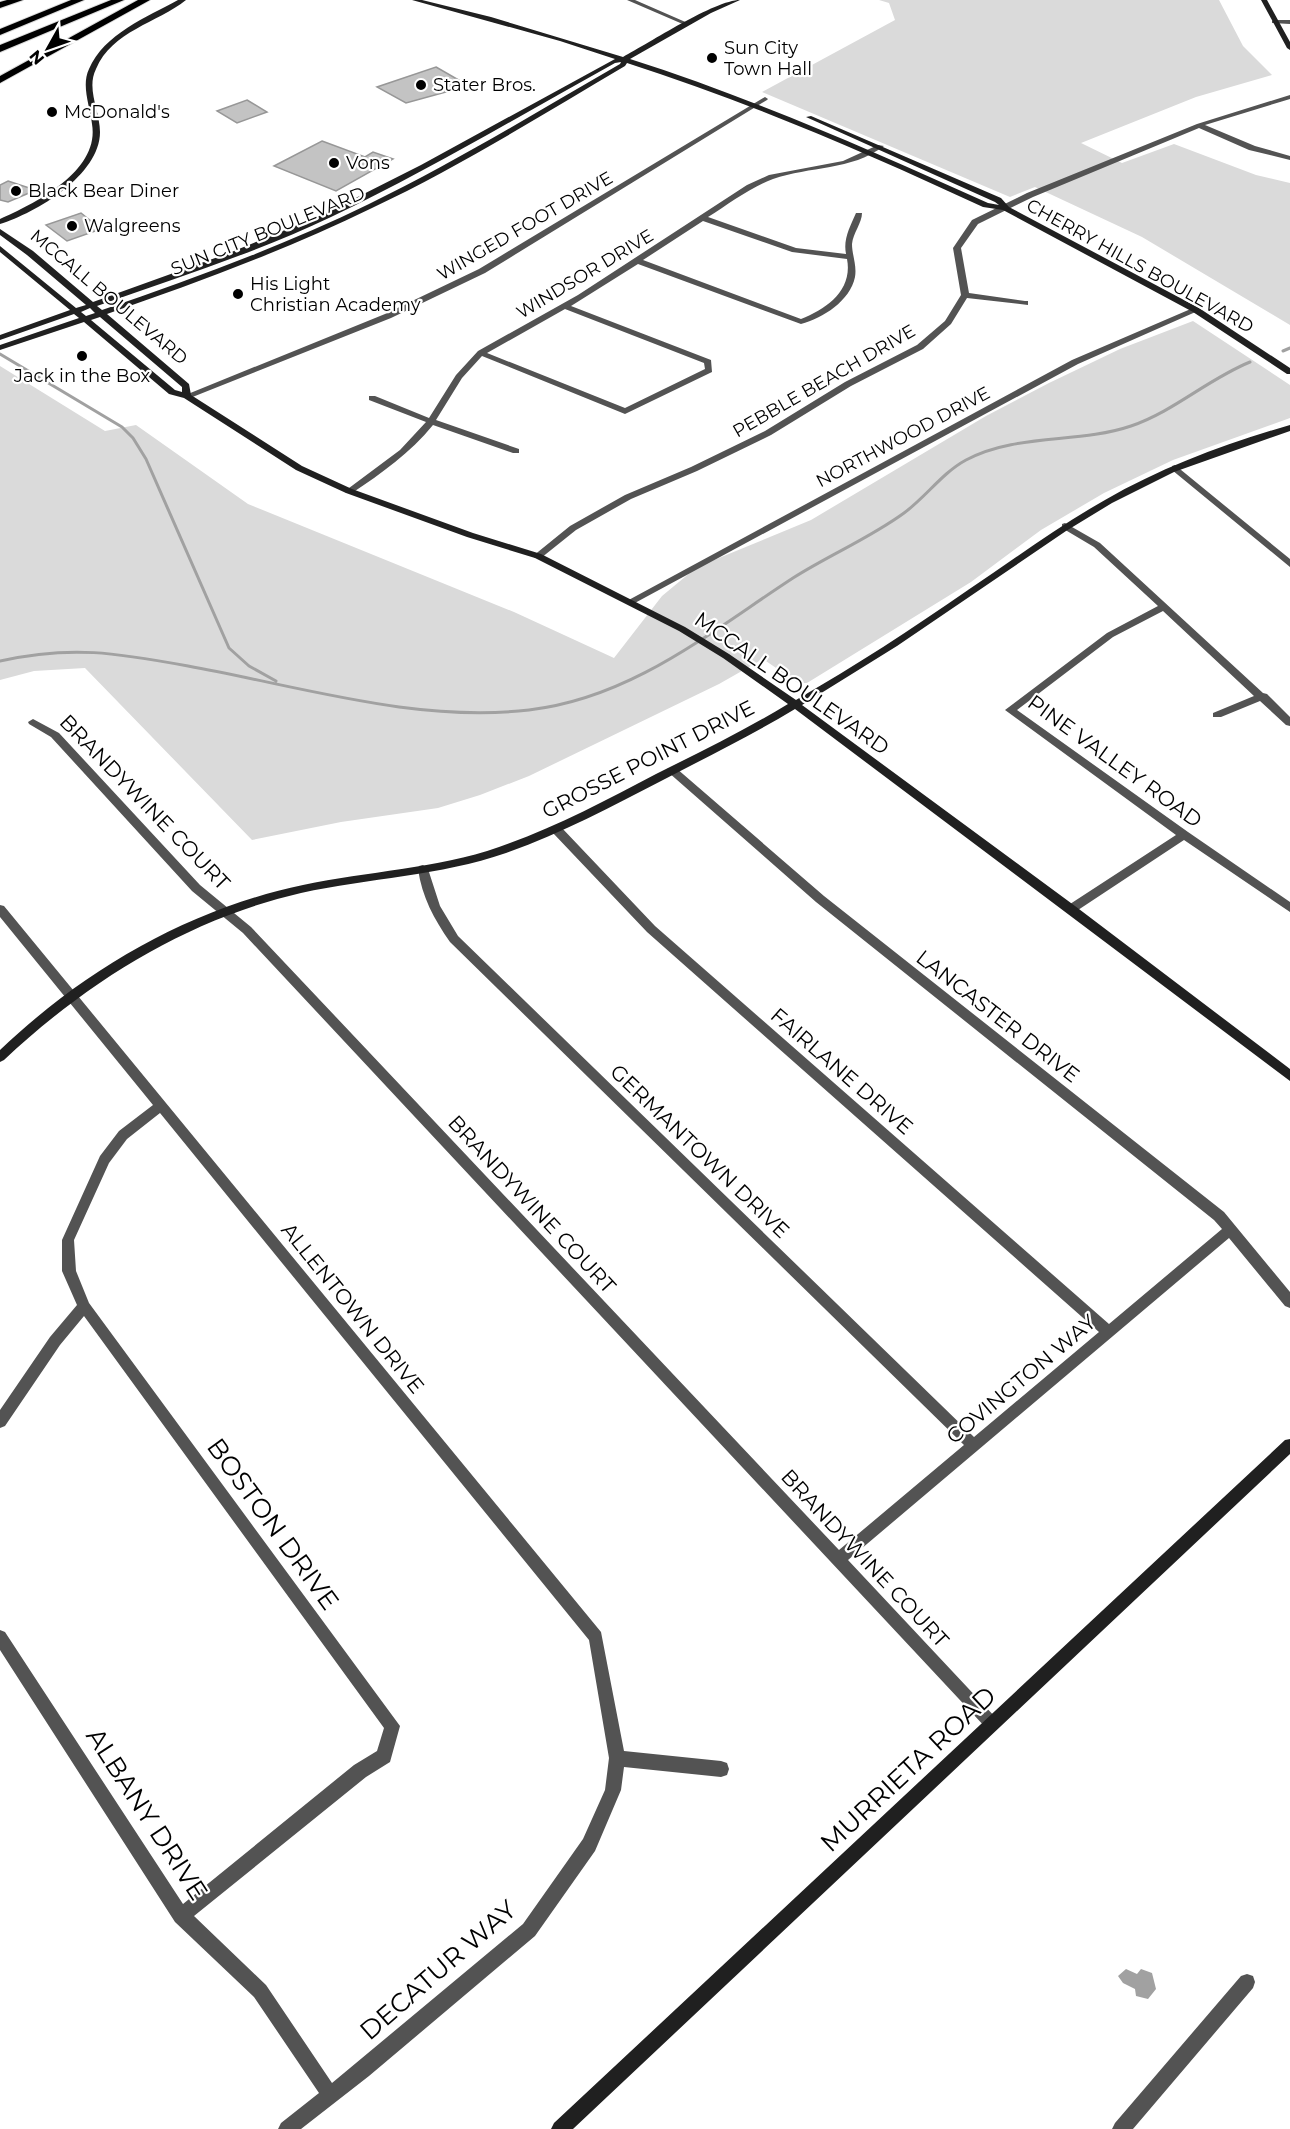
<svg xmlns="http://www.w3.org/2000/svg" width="1290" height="2129" viewBox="0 0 1290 2129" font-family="Montserrat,sans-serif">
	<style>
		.green { fill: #dadada }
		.water { fill: #a1a1a1 }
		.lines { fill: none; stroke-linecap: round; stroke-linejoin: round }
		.stream { stroke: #a1a1a1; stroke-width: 3 }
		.building { fill: #c3c3c3; stroke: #979797; stroke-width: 1.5 }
		.highway-casing { stroke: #dbdbdb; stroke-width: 2 }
		.street { fill: #535353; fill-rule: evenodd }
		.secondary { fill: #202020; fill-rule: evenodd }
		.highway { fill: #000; fill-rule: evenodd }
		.poi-dot { fill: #000; stroke: #fff; stroke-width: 2 }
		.labels { text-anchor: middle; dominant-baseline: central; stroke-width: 4.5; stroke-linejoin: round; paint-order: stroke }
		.far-poi-label { font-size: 18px; fill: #000; stroke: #fff; text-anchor: start }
		.far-street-label { font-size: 18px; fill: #000; stroke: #fff }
		.street-label { font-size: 21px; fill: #000; stroke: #fff }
		.near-street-label { font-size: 26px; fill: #000; stroke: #fff }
	</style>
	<rect width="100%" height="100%" fill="#fff"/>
	<path class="green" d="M 879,0 L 1219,0 L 1243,46 L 1272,75 L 1196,97 L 1081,143 L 1122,163 L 1174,144 L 1256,175 L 1290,183 L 1290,325 L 1142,237 L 1035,187 L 1010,197 L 762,92 L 895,20 L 889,3 Z
		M 1193,321 L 1290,385 L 1290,418 L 1173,460 L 1104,493 L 1041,530 L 971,582 L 807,683 L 798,683 L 763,659 L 719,684 L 529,776 L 480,795 L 438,808 L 341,822 L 252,840 L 85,668 L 34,671 L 0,680 L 0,366 L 105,431 L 136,425 L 248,504 L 514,612 L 614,658 L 662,596 L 697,567 L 811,520 L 986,416 L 1049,383 L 1120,349 Z"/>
	<path class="water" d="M 1126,1969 L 1137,1974 L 1141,1969 L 1152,1973 L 1156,1989 L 1148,1999 L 1136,1996 L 1135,1989 L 1123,1983 L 1118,1976 Z"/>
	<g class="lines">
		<path class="stream" d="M 1283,351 L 1290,348
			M 0,354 L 122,427 L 133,438 L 146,459 L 229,648 L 249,666 L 276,681
			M 0,661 C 71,645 117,653 188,666 C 299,686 415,723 529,710 C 632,698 710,632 793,578 C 829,555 870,538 904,513 C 926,497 942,473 966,460 C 1016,433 1078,444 1131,426 C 1173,412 1208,379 1250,362"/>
	</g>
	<path class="building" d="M 436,67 L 464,83 L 449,88 L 453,90 L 406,103 L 377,87 Z
		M 247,100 L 267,112 L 237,123 L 217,111 Z
		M 322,141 L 365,157 L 373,152 L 393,159 L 336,191 L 274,166 Z
		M 8,181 L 20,185 L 36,190 L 8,202 L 0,200 L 0,185 Z
		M 81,213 L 101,229 L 67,241 L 46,225 Z"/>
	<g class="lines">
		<defs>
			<path id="highway" d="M 7,0 L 23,0 L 0,8 L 0,2 Z
				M 71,0 L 84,0 L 0,35 L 0,29 Z
				M 111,0 L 124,0 L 0,52 L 0,45 Z
				M 138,0 L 150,0 L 0,83 L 0,76 Z"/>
		</defs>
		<use href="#highway" class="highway-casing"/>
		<path class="street" d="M 627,0 L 635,0 L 690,24 L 685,25 Z
			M 1274,20 L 1290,20 L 1290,24 L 1272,23 L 1272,21 Z
			M 1290,95 L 1290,99 L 1205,125 L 1255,146 L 1290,156 L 1290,160 L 1249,150 L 1199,128 L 1033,197 L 978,224 L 961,248 L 969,293 L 1025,301 L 1028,301 L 1028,305 L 967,298 L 951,324 L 923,349 L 851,386 L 771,435 L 697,471 L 631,499 L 576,530 L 541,558 L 535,558 L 533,556 L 570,526 L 625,495 L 691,467 L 765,431 L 845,382 L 917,345 L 945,321 L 961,295 L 953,248 L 972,220 L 1027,193 L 1197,124 Z
			M 765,97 L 768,99 L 767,100 L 485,273 L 391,318 L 190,398 L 183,396 L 385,314 L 479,269 Z
			M 878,145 L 884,146 C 851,171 810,166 773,179 C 749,188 729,204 708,217 L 796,248 L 846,254 C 843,239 850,227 856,213 L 862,213 C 862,223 853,233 852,244 C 852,255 857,265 855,277 C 850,301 823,318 801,324 L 638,264 L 571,306 L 711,360 L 712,372 L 625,414 L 482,356 L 462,378 L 436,420 L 519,449 L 519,453 L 513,453 L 433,425 C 410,453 382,473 352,493 L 346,493 L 345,491 L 400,450 L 426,422 L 369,400 L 369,396 L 375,396 L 429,418 L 456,375 L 478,351 L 578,295 L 747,185 L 769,175 L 843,161 ZM 703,221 L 792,252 L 847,259 C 853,290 827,309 801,319 L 643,260 ZM 565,309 L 704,363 L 705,369 L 625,408 L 487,353 Z
			M 1193,308 L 1200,310 L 1078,364 L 633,604 L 630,605 L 625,602 L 1072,360 Z
			M 1175,465 L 1290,559 L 1290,567 L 1172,470 L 1172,466 Z
			M 1065,523 L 1100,543 L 1263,693 L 1267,694 L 1290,717 L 1290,726 L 1286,725 L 1260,701 L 1221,717 L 1213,717 L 1213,713 L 1254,696 L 1163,611 L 1113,637 L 1017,710 L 1188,832 L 1290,902 L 1290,912 L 1184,840 L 1075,912 L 1067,912 L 1065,909 L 1067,906 L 1176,835 L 1005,710 L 1107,633 L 1158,606 L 1094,547 L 1062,528 L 1062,524 Z
			M 33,719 L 59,733 L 200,885 L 251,927 L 839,1550 L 964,1445 L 450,942 C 434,919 422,897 418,869 L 419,866 L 423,865 L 428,869 L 440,906 L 458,936 L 974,1437 L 1099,1332 L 647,932 L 553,833 L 552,830 L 553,827 L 561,827 L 655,926 L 1109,1324 L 1222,1229 L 1214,1220 L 816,902 L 668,772 L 667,770 L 668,768 L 676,768 L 824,896 L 1224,1212 L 1290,1292 L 1290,1308 L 1285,1306 L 1229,1238 L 848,1560 L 997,1719 L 1000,1724 L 997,1729 L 992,1732 L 987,1729 L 243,933 L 192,891 L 51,737 L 29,724 L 28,722 Z
			M 0,905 L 4,906 L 601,1632 L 624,1751 L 721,1761 L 727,1763 L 729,1769 L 727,1775 L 721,1777 L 624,1767 L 621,1790 L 595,1851 L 535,1936 L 369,2076 L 301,2129 L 278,2129 L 281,2123 L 319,2093 L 254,1997 L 175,1922 L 0,1650 L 0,1630 L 5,1632 L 183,1904 L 354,1765 L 377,1751 L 384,1728 L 84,1316 L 60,1345 L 5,1426 L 0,1428 L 0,1410 L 50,1337 L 77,1305 L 62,1271 L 62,1240 L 100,1156 L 119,1131 L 153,1105 L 0,917 ZM 160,1113 L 589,1640 L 609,1758 L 605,1790 L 583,1839 L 523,1924 L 332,2083 L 266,1985 L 194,1916 L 366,1777 L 390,1762 L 400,1726 L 89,1303 L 76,1271 L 74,1240 L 109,1163 L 127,1139 Z
			M 1247,1974 L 1253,1976 L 1255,1982 L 1253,1988 L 1133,2129 L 1112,2129 L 1115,2123 L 1241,1976 Z"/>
		<path class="secondary" d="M 178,0 L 186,0 C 157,23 112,31 96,69 C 86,89 100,111 100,132 C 100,175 36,213 0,224 L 0,219 C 36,203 100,171 92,124 C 90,106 81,86 89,69 C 104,34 147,17 178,0 Z
			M 412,0 L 422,0 L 491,17 L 623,57 C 649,43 715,0 740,0 L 711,13 L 630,59 C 752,98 871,150 988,203 L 999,205 L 995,202 L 806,117 L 811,116 L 1001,198 L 1009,207 L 1199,308 L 1290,368 L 1290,374 L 1287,374 L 1193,312 L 1003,210 L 983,207 C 867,153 749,102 627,63 L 625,66 C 542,115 459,167 372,208 C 286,250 196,283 107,314 L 189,384 L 191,395 L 302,466 L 352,489 L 473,533 L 541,554 L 685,627 L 729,654 L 796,700 C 855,666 912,629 968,590 C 1013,560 1057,527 1105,500 C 1162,467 1227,443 1290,425 L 1290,431 L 1174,472 L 1112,503 L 1066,531 L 897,646 L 802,705 L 1075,906 L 1290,1069 L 1290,1081 L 795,709 C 752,735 707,757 663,780 C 612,806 561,834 506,853 C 440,876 369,878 301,893 C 188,919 88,981 4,1060 L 0,1062 L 0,1050 C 84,970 189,909 303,885 C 368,871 436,869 499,847 C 554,828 605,801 656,774 C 700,752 745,730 788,704 L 723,658 L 679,631 L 535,558 L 467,537 L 346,493 L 296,470 L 184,398 L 169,394 L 84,322 L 0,350 L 0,345 L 79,318 L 74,314 L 0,340 L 0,335 L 70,310 L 0,252 L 0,246 L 76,308 L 86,305 L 27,255 L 0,235 L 0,229 L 33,251 L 93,302 L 229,253 L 324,214 L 421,165 L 615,59 L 560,41 ZM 621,62 L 620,64 C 537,112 455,162 369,204 C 283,246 192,279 102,310 L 97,306 C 175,278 256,253 331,217 C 428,171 521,115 615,63 ZM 90,308 L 95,313 L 86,316 L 81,312 ZM 100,317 L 182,387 L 182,392 L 175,390 L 91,320 Z
			M 1261,0 L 1267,0 L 1290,42 L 1290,50 L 1287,48 Z
			M 1290,1439 L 1290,1454 L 573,2129 L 551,2129 L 554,2123 L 1285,1440 Z"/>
		<use href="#highway" class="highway"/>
	</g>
	<g class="poi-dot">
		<circle cx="712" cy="58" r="6"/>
		<circle cx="421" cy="85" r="6"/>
		<circle cx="52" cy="112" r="6"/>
		<circle cx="334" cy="163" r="6"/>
		<circle cx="16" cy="191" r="6"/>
		<circle cx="72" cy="226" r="6"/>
		<circle cx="238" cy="294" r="6"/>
		<circle cx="82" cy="356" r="6"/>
	</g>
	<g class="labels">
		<g class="far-poi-label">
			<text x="724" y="48">Sun City<tspan x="724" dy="21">Town Hall</tspan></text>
			<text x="433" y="85">Stater Bros.</text>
			<text x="64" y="112">McDonald's</text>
			<text x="346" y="163">Vons</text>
			<text x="28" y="191">Black Bear Diner</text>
			<text x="84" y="226">Walgreens</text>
			<text x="250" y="284">His Light<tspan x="250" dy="21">Christian Academy</tspan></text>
			<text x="82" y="376" text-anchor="middle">Jack in the Box</text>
		</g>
		<g class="far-street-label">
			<text transform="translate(525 226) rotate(-30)">WINGED FOOT DRIVE</text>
			<text transform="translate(268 231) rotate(-22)">SUN CITY BOULEVARD</text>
			<text transform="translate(1140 266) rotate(29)">CHERRY HILLS BOULEVARD</text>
			<text transform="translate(585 274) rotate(-31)">WINDSOR DRIVE</text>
			<text transform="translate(109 297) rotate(40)">MCCALL BOULEVARD</text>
			<text transform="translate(824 381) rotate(-30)">PEBBLE BEACH DRIVE</text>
			<text transform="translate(903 437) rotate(-28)">NORTHWOOD DRIVE</text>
		</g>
		<g class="street-label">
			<text transform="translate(792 683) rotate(35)">MCCALL BOULEVARD</text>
			<text transform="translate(648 759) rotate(-27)">GROSSE POINT DRIVE</text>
			<text transform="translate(1115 761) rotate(36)">PINE VALLEY ROAD</text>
			<text transform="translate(145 802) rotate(46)">BRANDYWINE COURT</text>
			<text transform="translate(998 1016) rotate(38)">LANCASTER DRIVE</text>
			<text transform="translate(842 1071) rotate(41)">FAIRLANE DRIVE</text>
			<text transform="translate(700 1151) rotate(44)">GERMANTOWN DRIVE</text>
			<text transform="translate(532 1204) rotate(47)">BRANDYWINE COURT</text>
			<text transform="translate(353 1308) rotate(51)">ALLENTOWN DRIVE</text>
			<text transform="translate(1021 1379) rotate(-40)">COVINGTON WAY</text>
			<text transform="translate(865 1558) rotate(47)">BRANDYWINE COURT</text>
		</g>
		<g class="near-street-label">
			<text transform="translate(273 1524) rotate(54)">BOSTON DRIVE</text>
			<text transform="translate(908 1769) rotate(-43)">MURRIETA ROAD</text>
			<text transform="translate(147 1814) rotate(57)">ALBANY DRIVE</text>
			<text transform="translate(438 1970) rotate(-41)">DECATUR WAY</text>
		</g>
	</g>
	<g transform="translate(48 48) rotate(230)" stroke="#ffffff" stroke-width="4.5" paint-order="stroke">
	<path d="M0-4.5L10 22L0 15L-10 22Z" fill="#000000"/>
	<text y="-9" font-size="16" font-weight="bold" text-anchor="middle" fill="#000000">N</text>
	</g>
</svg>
